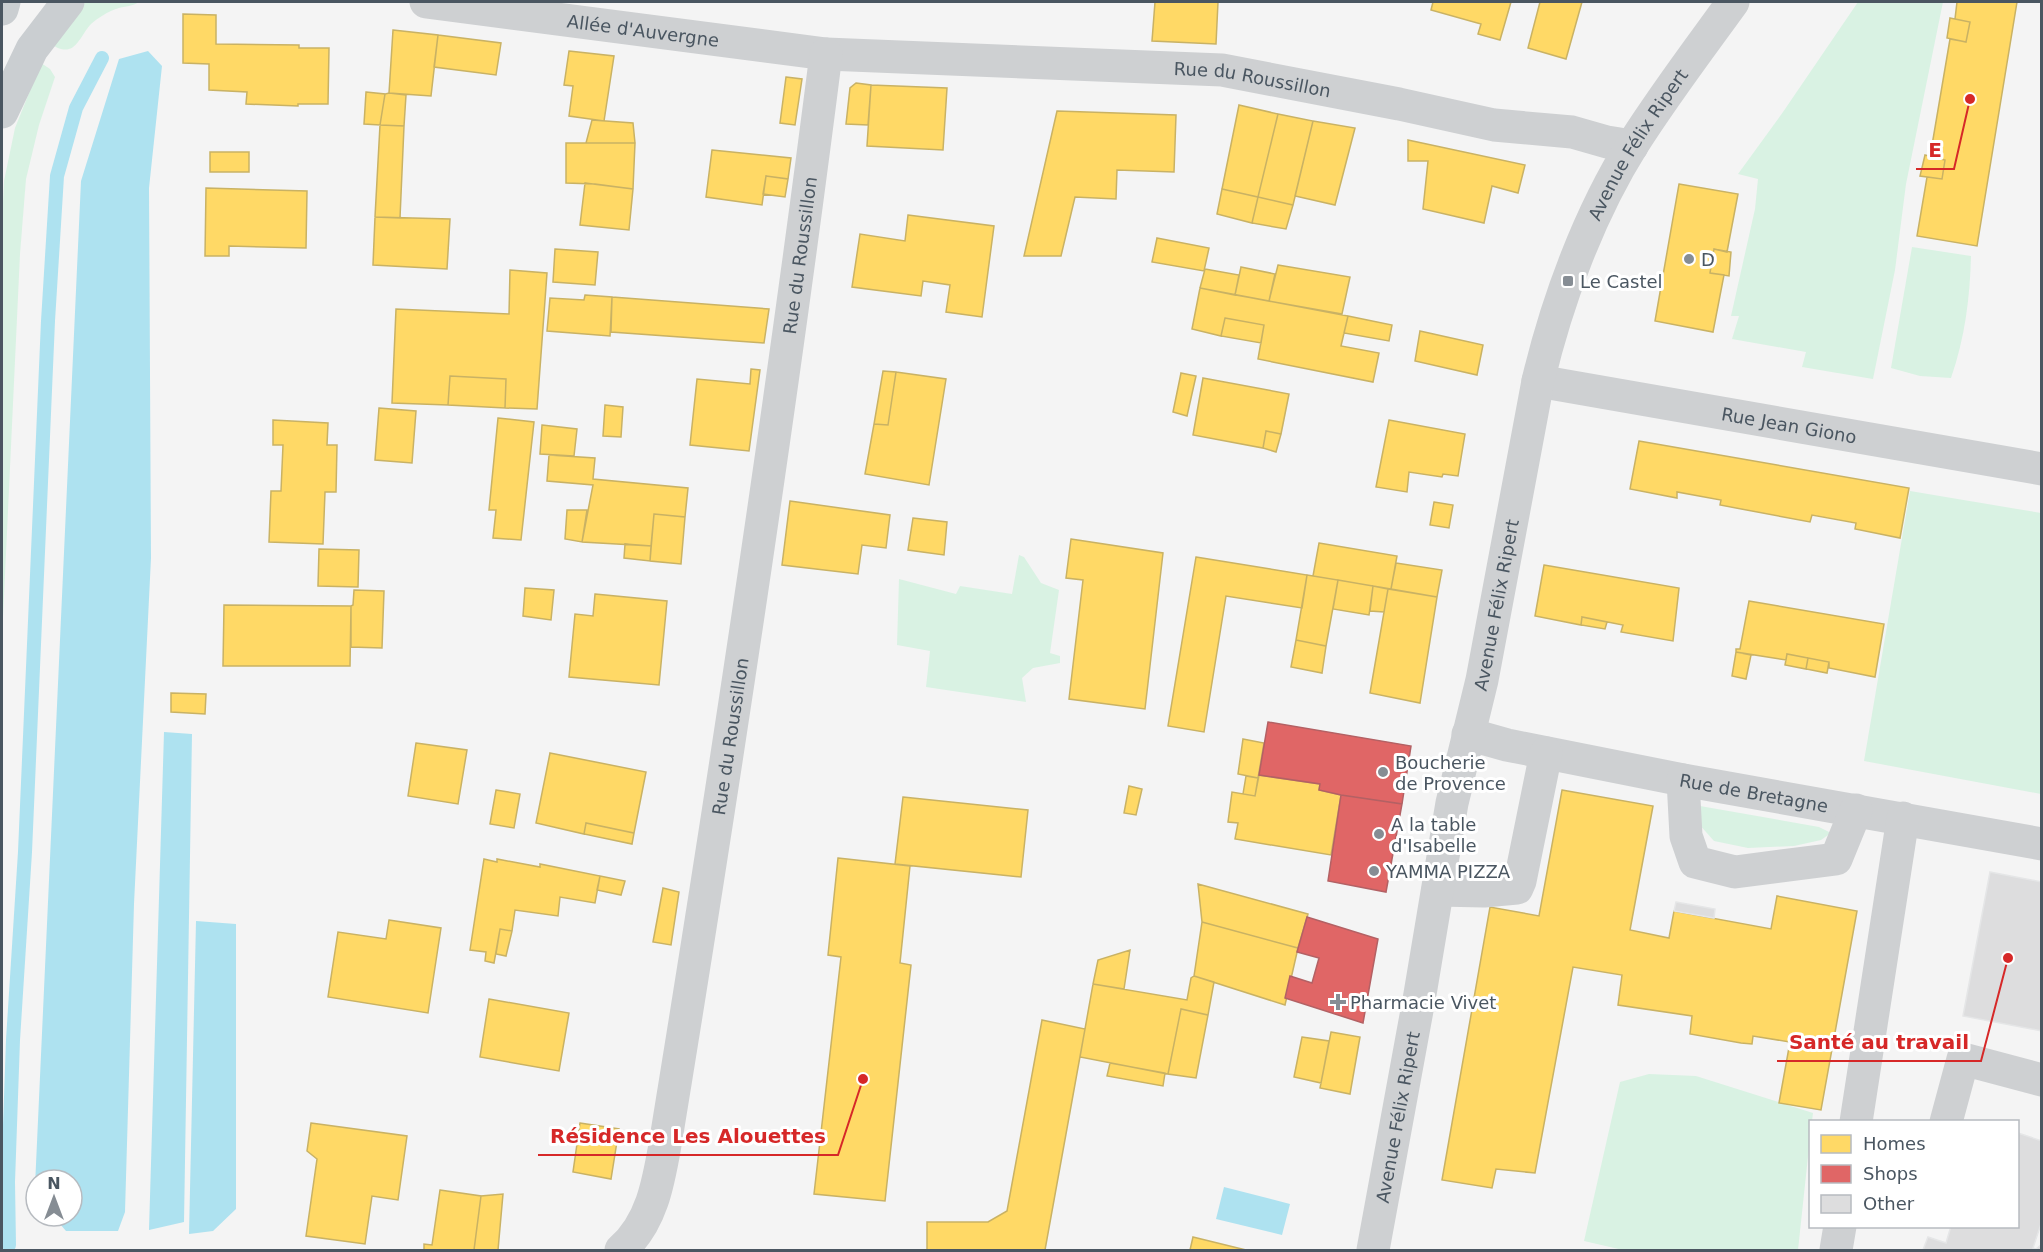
<svg xmlns="http://www.w3.org/2000/svg" width="2043" height="1252" viewBox="0 0 2043 1252" font-family="'DejaVu Sans',sans-serif">
	<style>
		.green { fill: #d9f2e3 }
		.water { fill: #aee2f0 }
		.homes { fill: #ffd966; stroke: #c9b264; stroke-width: 1.5 }
		.shops { fill: #e06666; stroke: #b36164; stroke-width: 1.5 }
		.lines { fill: none; stroke-linecap: round; stroke-linejoin: round }
		.stream { stroke: #aee2f0; stroke-width: 14 }
		.building { fill: #ddddde; stroke: #e5e6e7; stroke-width: 1.5 }
		.minor { stroke: #ced0d2; stroke-width: 33 }
		.major { stroke: #caced1; stroke-width: 33 }
		.poi-dot { fill: #868d94; stroke: #fff; stroke-width: 2 }
		.labels { text-anchor: middle; dominant-baseline: central; stroke-width: 6; stroke-linejoin: round; paint-order: stroke }
		.street-label { font-size: 18px; fill: #4a5661; stroke: #fff }
		.poi-label { font-size: 18px; fill: #4a5661; stroke: #fff; text-anchor: start }
		.leader { fill: none; stroke: #d62828; stroke-width: 2 }
		.callout-dot { fill: #d62828; stroke: #fff; stroke-width: 2 }
		.callout-label { font-size: 20px; text-anchor: middle; font-weight: bold; fill: #d62828; stroke: #fff; stroke-width: 6; stroke-linejoin: round; paint-order: stroke }
	</style>
	<rect width="100%" height="100%" fill="#f4f4f4"/>
	<path class="green" d="M 86,2 L 139,2 C 132,7 124,6 116,9 C 107,12 98,18 91,24 C 84,31 78,47 69,49 C 62,51 56,47 50,44 L 70,16 Z
		M 1858,2 L 1943,2 L 1906,184 L 1895,270 L 1873,379 L 1802,367 L 1806,352 L 1732,339 L 1739,316 L 1731,316 L 1755,209 L 1758,179 L 1738,174 L 1783,112 Z
		M 41,63 L 50,69 L 55,77 L 39,125 L 26,179 L 20,254 L 2,639 L 2,224 L 4,181 L 15,128 Z
		M 1912,247 L 1971,256 C 1970,297 1965,338 1951,378 L 1920,376 L 1891,368 Z
		M 1910,491 L 2041,513 L 2041,794 L 1864,761 Z
		M 1019,555 L 1024,557 L 1041,583 L 1059,590 L 1050,653 L 1060,656 L 1060,663 L 1033,668 L 1022,678 L 1026,702 L 926,687 L 930,651 L 897,645 L 899,579 L 956,594 L 960,586 L 1012,594 Z
		M 1700,806 L 1819,827 L 1831,833 L 1821,840 L 1794,846 L 1748,848 L 1714,841 L 1698,823 Z
		M 1649,1074 L 1696,1076 L 1813,1113 L 1812,1121 L 1810,1122 L 1810,1138 L 1798,1250 L 1623,1250 L 1584,1241 L 1620,1082 Z"/>
	<path class="water" d="M 148,51 L 162,66 L 149,188 L 151,558 L 134,904 L 125,1212 L 118,1231 L 66,1231 L 53,1216 L 72,1216 L 72,1180 L 36,1180 L 36,1190 L 35,1186 L 81,181 L 119,59 Z
		M 164,732 L 192,734 L 184,1222 L 149,1230 Z
		M 196,921 L 236,924 L 236,1209 L 213,1231 L 189,1234 Z
		M 1224,1187 L 1290,1204 L 1282,1235 L 1216,1219 Z"/>
	<path class="homes" d="M 1155,2 L 1218,2 L 1216,44 L 1152,41 Z
		M 1433,2 L 1511,2 L 1500,40 L 1478,34 L 1481,24 L 1431,10 Z
		M 1540,2 L 1582,2 L 1566,59 L 1528,48 Z
		M 1957,2 L 2017,2 L 1977,246 L 1917,236 L 1927,177 L 1942,179 L 1945,160 L 1930,157 L 1950,39 L 1966,42 L 1970,22 L 1955,19 Z
		M 183,14 L 216,15 L 216,44 L 299,45 L 299,48 L 329,48 L 328,104 L 298,104 L 298,106 L 246,104 L 247,92 L 209,90 L 209,64 L 183,63 Z
		M 1950,18 L 1970,22 L 1966,42 L 1947,38 Z
		M 393,30 L 438,35 L 431,96 L 389,93 Z
		M 438,35 L 501,43 L 496,75 L 434,67 Z
		M 569,51 L 614,56 L 604,121 L 569,116 L 573,86 L 564,85 Z
		M 786,77 L 802,79 L 795,125 L 780,123 Z
		M 856,83 L 871,85 L 868,125 L 846,124 L 850,88 Z
		M 871,85 L 947,88 L 943,150 L 867,146 Z
		M 366,92 L 385,94 L 380,125 L 364,124 Z
		M 389,93 L 406,95 L 404,126 L 380,125 L 385,94 Z
		M 1239,105 L 1278,114 L 1258,197 L 1222,189 Z
		M 1057,111 L 1176,115 L 1174,172 L 1117,170 L 1116,199 L 1075,197 L 1061,256 L 1024,256 Z
		M 1278,114 L 1313,121 L 1293,205 L 1258,197 Z
		M 592,120 L 633,123 L 635,143 L 586,143 Z
		M 1313,121 L 1355,128 L 1335,205 L 1295,196 Z
		M 380,125 L 404,126 L 400,218 L 375,217 Z
		M 1408,140 L 1525,165 L 1518,193 L 1492,186 L 1484,223 L 1423,209 L 1428,161 L 1408,161 Z
		M 566,143 L 635,143 L 633,189 L 595,184 L 566,183 Z
		M 712,150 L 791,158 L 788,179 L 766,176 L 762,205 L 706,197 Z
		M 210,152 L 249,152 L 249,172 L 210,172 Z
		M 1925,155 L 1945,160 L 1942,179 L 1920,176 Z
		M 766,176 L 788,179 L 785,197 L 763,194 Z
		M 585,183 L 633,189 L 629,230 L 580,225 Z
		M 1679,184 L 1738,194 L 1727,252 L 1714,249 L 1710,273 L 1724,275 L 1713,332 L 1655,321 Z
		M 206,188 L 307,191 L 306,248 L 229,246 L 229,256 L 205,256 Z
		M 1222,189 L 1258,197 L 1252,223 L 1217,214 Z
		M 1258,197 L 1293,205 L 1286,229 L 1252,223 Z
		M 908,215 L 994,226 L 982,317 L 946,312 L 950,285 L 923,281 L 921,296 L 852,287 L 860,234 L 905,241 Z
		M 375,217 L 450,219 L 447,269 L 373,265 Z
		M 1157,238 L 1209,248 L 1204,271 L 1152,262 Z
		M 555,249 L 598,252 L 595,285 L 553,282 Z
		M 1714,249 L 1731,252 L 1729,276 L 1710,273 Z
		M 1278,265 L 1350,277 L 1342,314 L 1269,301 Z
		M 1241,267 L 1275,274 L 1269,301 L 1235,295 Z
		M 1205,269 L 1239,275 L 1235,295 L 1200,288 Z
		M 510,270 L 547,273 L 537,409 L 505,408 L 506,379 L 450,376 L 448,405 L 392,403 L 396,309 L 509,314 Z
		M 1200,288 L 1348,316 L 1341,346 L 1379,353 L 1373,382 L 1258,359 L 1264,325 L 1225,318 L 1221,336 L 1192,329 Z
		M 585,295 L 612,297 L 610,336 L 547,331 L 550,298 L 584,300 Z
		M 612,297 L 769,309 L 764,343 L 611,332 Z
		M 1348,316 L 1392,325 L 1389,341 L 1344,333 Z
		M 1225,318 L 1264,325 L 1261,343 L 1221,336 Z
		M 1420,331 L 1483,345 L 1477,375 L 1415,361 Z
		M 751,369 L 760,370 L 749,451 L 690,445 L 697,379 L 750,384 Z
		M 883,371 L 896,372 L 888,425 L 874,424 Z
		M 896,372 L 946,379 L 929,485 L 865,474 L 874,424 L 888,425 Z
		M 1181,373 L 1196,376 L 1187,416 L 1173,412 Z
		M 450,376 L 506,379 L 505,408 L 448,405 Z
		M 1203,378 L 1289,394 L 1281,434 L 1266,431 L 1263,448 L 1193,435 Z
		M 605,405 L 623,407 L 621,437 L 603,436 Z
		M 379,408 L 416,411 L 412,463 L 375,460 Z
		M 498,418 L 534,422 L 521,540 L 493,538 L 496,510 L 489,510 Z
		M 273,420 L 328,423 L 327,445 L 337,445 L 336,492 L 325,492 L 323,544 L 269,542 L 271,491 L 281,491 L 283,445 L 273,445 Z
		M 1389,420 L 1465,434 L 1458,476 L 1443,474 L 1442,477 L 1409,472 L 1407,492 L 1376,487 Z
		M 542,425 L 577,429 L 574,456 L 540,454 Z
		M 1266,431 L 1281,434 L 1276,452 L 1263,448 Z
		M 1639,441 L 1909,488 L 1900,538 L 1855,529 L 1856,523 L 1812,515 L 1810,522 L 1720,505 L 1721,500 L 1677,492 L 1677,498 L 1630,489 Z
		M 549,455 L 595,458 L 593,479 L 688,488 L 685,517 L 654,514 L 651,546 L 582,542 L 593,485 L 547,481 Z
		M 790,501 L 890,515 L 886,548 L 862,545 L 858,574 L 782,565 Z
		M 1434,502 L 1453,505 L 1449,528 L 1430,525 Z
		M 567,510 L 587,510 L 582,542 L 565,539 Z
		M 654,514 L 685,517 L 681,564 L 650,561 Z
		M 913,518 L 947,522 L 944,555 L 908,550 Z
		M 1071,539 L 1163,553 L 1145,709 L 1069,699 L 1083,580 L 1066,578 Z
		M 1319,543 L 1397,556 L 1391,589 L 1313,576 Z
		M 625,544 L 651,546 L 650,561 L 624,558 Z
		M 319,549 L 359,550 L 358,587 L 318,586 Z
		M 1196,557 L 1307,575 L 1302,608 L 1226,596 L 1204,732 L 1168,726 Z
		M 1396,563 L 1442,570 L 1437,597 L 1391,589 Z
		M 1544,565 L 1679,588 L 1673,641 L 1621,632 L 1623,625 L 1582,617 L 1581,625 L 1535,616 Z
		M 1307,575 L 1338,580 L 1326,646 L 1296,640 Z
		M 1338,580 L 1373,586 L 1369,615 L 1333,609 Z
		M 1373,586 L 1388,589 L 1384,612 L 1370,611 Z
		M 525,588 L 554,590 L 551,620 L 523,616 Z
		M 1388,589 L 1437,597 L 1420,703 L 1370,693 Z
		M 354,590 L 384,591 L 382,648 L 351,647 L 351,606 L 353,605 Z
		M 595,594 L 667,601 L 659,685 L 569,677 L 575,614 L 593,616 Z
		M 1749,601 L 1884,624 L 1875,677 L 1829,668 L 1829,662 L 1787,654 L 1786,660 L 1736,652 L 1736,649 L 1740,649 Z
		M 224,605 L 351,606 L 350,666 L 223,666 Z
		M 1582,617 L 1607,622 L 1605,629 L 1581,625 Z
		M 1296,640 L 1326,646 L 1322,673 L 1291,667 Z
		M 1736,652 L 1751,655 L 1746,679 L 1732,676 Z
		M 1787,654 L 1808,658 L 1806,669 L 1785,665 Z
		M 1808,658 L 1829,662 L 1827,673 L 1806,669 Z
		M 171,693 L 206,694 L 205,714 L 171,712 Z
		M 1243,739 L 1264,743 L 1258,778 L 1238,774 Z
		M 416,743 L 467,750 L 458,804 L 408,796 Z
		M 550,753 L 646,772 L 634,833 L 586,823 L 584,834 L 536,823 Z
		M 1259,775 L 1320,784 L 1319,790 L 1341,795 L 1331,855 L 1235,839 L 1238,823 L 1228,822 L 1232,792 L 1255,796 Z
		M 1246,776 L 1258,778 L 1255,796 L 1243,794 Z
		M 1129,786 L 1142,789 L 1136,815 L 1124,813 Z
		M 496,790 L 520,794 L 514,828 L 490,824 Z
		M 1562,790 L 1653,806 L 1630,930 L 1669,938 L 1674,911 L 1771,929 L 1777,896 L 1857,911 L 1821,1110 L 1779,1103 L 1790,1042 L 1753,1036 L 1752,1044 L 1741,1043 L 1690,1034 L 1692,1016 L 1618,1005 L 1622,975 L 1573,967 L 1535,1173 L 1496,1169 L 1492,1188 L 1442,1180 L 1490,907 L 1539,916 Z
		M 903,797 L 1028,810 L 1021,877 L 895,864 Z
		M 586,823 L 634,833 L 632,844 L 584,834 Z
		M 838,858 L 910,866 L 900,963 L 911,965 L 885,1201 L 814,1194 L 841,957 L 828,955 Z
		M 484,859 L 497,862 L 497,859 L 540,867 L 540,864 L 600,876 L 595,903 L 560,897 L 558,916 L 515,910 L 512,931 L 500,929 L 494,963 L 485,961 L 486,952 L 470,950 Z
		M 600,876 L 625,881 L 621,895 L 597,890 Z
		M 1198,884 L 1308,914 L 1298,948 L 1202,922 Z
		M 663,888 L 679,892 L 671,945 L 653,942 Z
		M 389,920 L 441,928 L 428,1013 L 328,997 L 338,932 L 386,939 Z
		M 1202,922 L 1298,948 L 1285,1005 L 1194,976 Z
		M 500,929 L 512,931 L 506,956 L 496,954 Z
		M 1130,950 L 1124,989 L 1093,984 L 1098,960 Z
		M 1194,976 L 1214,982 L 1208,1015 L 1181,1009 L 1168,1074 L 1080,1057 L 1093,984 L 1187,1000 L 1191,978 Z
		M 489,999 L 569,1013 L 559,1071 L 480,1057 Z
		M 1181,1009 L 1208,1015 L 1196,1078 L 1168,1074 Z
		M 1042,1020 L 1085,1029 L 1045,1250 L 927,1250 L 927,1222 L 988,1222 L 1007,1211 Z
		M 1331,1032 L 1360,1037 L 1350,1094 L 1320,1088 Z
		M 1302,1037 L 1329,1041 L 1321,1083 L 1294,1077 Z
		M 1110,1063 L 1165,1073 L 1163,1086 L 1107,1076 Z
		M 311,1123 L 407,1136 L 398,1200 L 372,1196 L 365,1244 L 306,1236 L 317,1159 L 307,1151 Z
		M 580,1123 L 619,1129 L 611,1179 L 573,1172 Z
		M 440,1190 L 481,1196 L 474,1250 L 424,1250 L 424,1244 L 432,1245 Z
		M 503,1194 L 498,1250 L 474,1250 L 481,1196 Z
		M 1193,1237 L 1246,1250 L 1190,1250 Z"/>
	<path class="shops" d="M 1268,722 L 1411,746 L 1402,804 L 1341,795 L 1319,790 L 1320,784 L 1259,775 Z
		M 1341,795 L 1402,804 L 1386,892 L 1328,881 Z
		M 1307,917 L 1378,939 L 1363,1023 L 1285,998 L 1290,976 L 1312,983 L 1319,958 L 1297,952 Z"/>
	<g class="lines">
		<path class="stream" d="M 9,1245 L 8,1182 L 13,1040 L 25,852 L 48,321 L 57,176 L 76,108 L 102,58"/>
	</g>
	<path class="building" d="M 1990,872 L 2042,882 L 2042,1031 L 1963,1016 Z
		M 1676,902 L 1715,909 L 1714,918 L 1674,911 Z
		M 2018,1133 L 2042,1141 L 2042,1221 L 2033,1248 L 2036,1249 L 2042,1244 L 2042,1250 L 1923,1250 L 1928,1237 L 1946,1243 L 1951,1226 L 2018,1226 Z"/>
	<g class="lines">
		<g class="minor">
			<path id="s1" d="M 426,2 L 826,54 L 1222,70 L 1399,104 L 1494,125 L 1572,132 L 1607,142 L 1632,146"/>
			<path id="s2" d="M 1538,381 L 2042,469"/>
			<path id="s3" d="M 1468,734 L 1507,745 L 1683,780 L 2042,844"/>
			<path d="M 1683,780 L 1686,836 L 1695,862 L 1735,872 L 1836,859 L 1856,810"/>
			<path d="M 1438,890 L 1484,891 L 1517,888 L 1520,881 L 1546,753"/>
			<path d="M 1856,1122 L 1903,818"/>
			<path d="M 1946,1122 L 1963,1059 L 2042,1080"/>
			<path id="s4" d="M 621,1250 C 653,1222 659,1179 666,1139 C 725,778 780,417 826,54"/>
			<path id="s5" d="M 1373,1250 L 1420,994 L 1452,803 L 1482,680 L 1538,381 C 1557,301 1589,214 1633,144 C 1664,95 1699,49 1733,2"/>
			<path d="M 1836,1250 L 1840,1226"/>
		</g>
		<path class="major" d="M 2,9 L 4,2
			M 2,112 L 32,49 L 68,2"/>
	</g>
	<g class="poi-dot">
		<circle cx="1689" cy="259" r="6"/>
		<rect x="1562" y="275" width="12" height="12" rx="3"/>
		<circle cx="1383" cy="772" r="6"/>
		<circle cx="1379" cy="834" r="6"/>
		<circle cx="1374" cy="871" r="6"/>
		<path d="M1335 993h6v6h6v6h-6v6h-6v-6h-6v-6h6z"/>
	</g>
	<g class="labels">
		<g class="street-label">
			<text stroke="none"><textPath href="#s1" startOffset="219">Allée d'Auvergne</textPath></text>
			<text stroke="none"><textPath href="#s1" startOffset="831">Rue du Roussillon</textPath></text>
			<text stroke="none"><textPath href="#s5" startOffset="1143">Avenue Félix Ripert</textPath></text>
			<text stroke="none"><textPath href="#s4" startOffset="1016">Rue du Roussillon</textPath></text>
			<text stroke="none"><textPath href="#s2" startOffset="255">Rue Jean Giono</textPath></text>
			<text stroke="none"><textPath href="#s5" startOffset="657">Avenue Félix Ripert</textPath></text>
			<text stroke="none"><textPath href="#s4" startOffset="530">Rue du Roussillon</textPath></text>
			<text stroke="none"><textPath href="#s3" startOffset="292">Rue de Bretagne</textPath></text>
			<text stroke="none"><textPath href="#s5" startOffset="135">Avenue Félix Ripert</textPath></text>
		</g>
		<g class="poi-label">
			<text x="1701" y="259">D</text>
			<text x="1580" y="281">Le Castel</text>
			<text x="1395" y="762">Boucherie<tspan x="1395" dy="21">de Provence</tspan></text>
			<text x="1391" y="824">A la table<tspan x="1391" dy="21">d'Isabelle</tspan></text>
			<text x="1386" y="871">YAMMA PIZZA</text>
			<text x="1350" y="1002">Pharmacie Vivet</text>
		</g>
	</g>
	<path class="leader" d="M1970 99L1954 169H1916M2008 958L1981 1061H1777M863 1079L838 1155H538"/>
	<g class="callout-dot">
		<circle cx="1970" cy="99" r="6"/>
		<circle cx="2008" cy="958" r="6"/>
		<circle cx="863" cy="1079" r="6"/>
	</g>
	<g class="callout-label">
		<text x="1935" y="157">E</text>
		<text x="1879" y="1049">Santé au travail</text>
		<text x="688" y="1143">Résidence Les Alouettes</text>
	</g>
	<rect width="2043" height="1252" fill="none" stroke="#4a5661" stroke-width="6"/>
	<rect x="1809" y="1120" width="210" height="108" fill="#ffffff" stroke="#b7bbc0" stroke-width="1.5"/>
	<rect x="1821" y="1135" width="30" height="18" fill="#ffd966" stroke="#b7bbc0" stroke-width="1.5"/>
	<text x="1863" y="1150" font-size="18" fill="#4a5661">Homes</text>
	<rect x="1821" y="1165" width="30" height="18" fill="#e06666" stroke="#b7bbc0" stroke-width="1.5"/>
	<text x="1863" y="1180" font-size="18" fill="#4a5661">Shops</text>
	<rect x="1821" y="1195" width="30" height="18" fill="#ddddde" stroke="#b7bbc0" stroke-width="1.5"/>
	<text x="1863" y="1210" font-size="18" fill="#4a5661">Other</text>
	<g transform="translate(54 1198)"><circle r="28" fill="#ffffff" stroke="#b7bbc0" stroke-width="1.5"/>
	<path d="M0-4.5L10 22L0 15L-10 22Z" fill="#868d94"/>
	<text y="-9" font-size="16" font-weight="bold" text-anchor="middle" fill="#4a5661">N</text>
	</g>
</svg>
